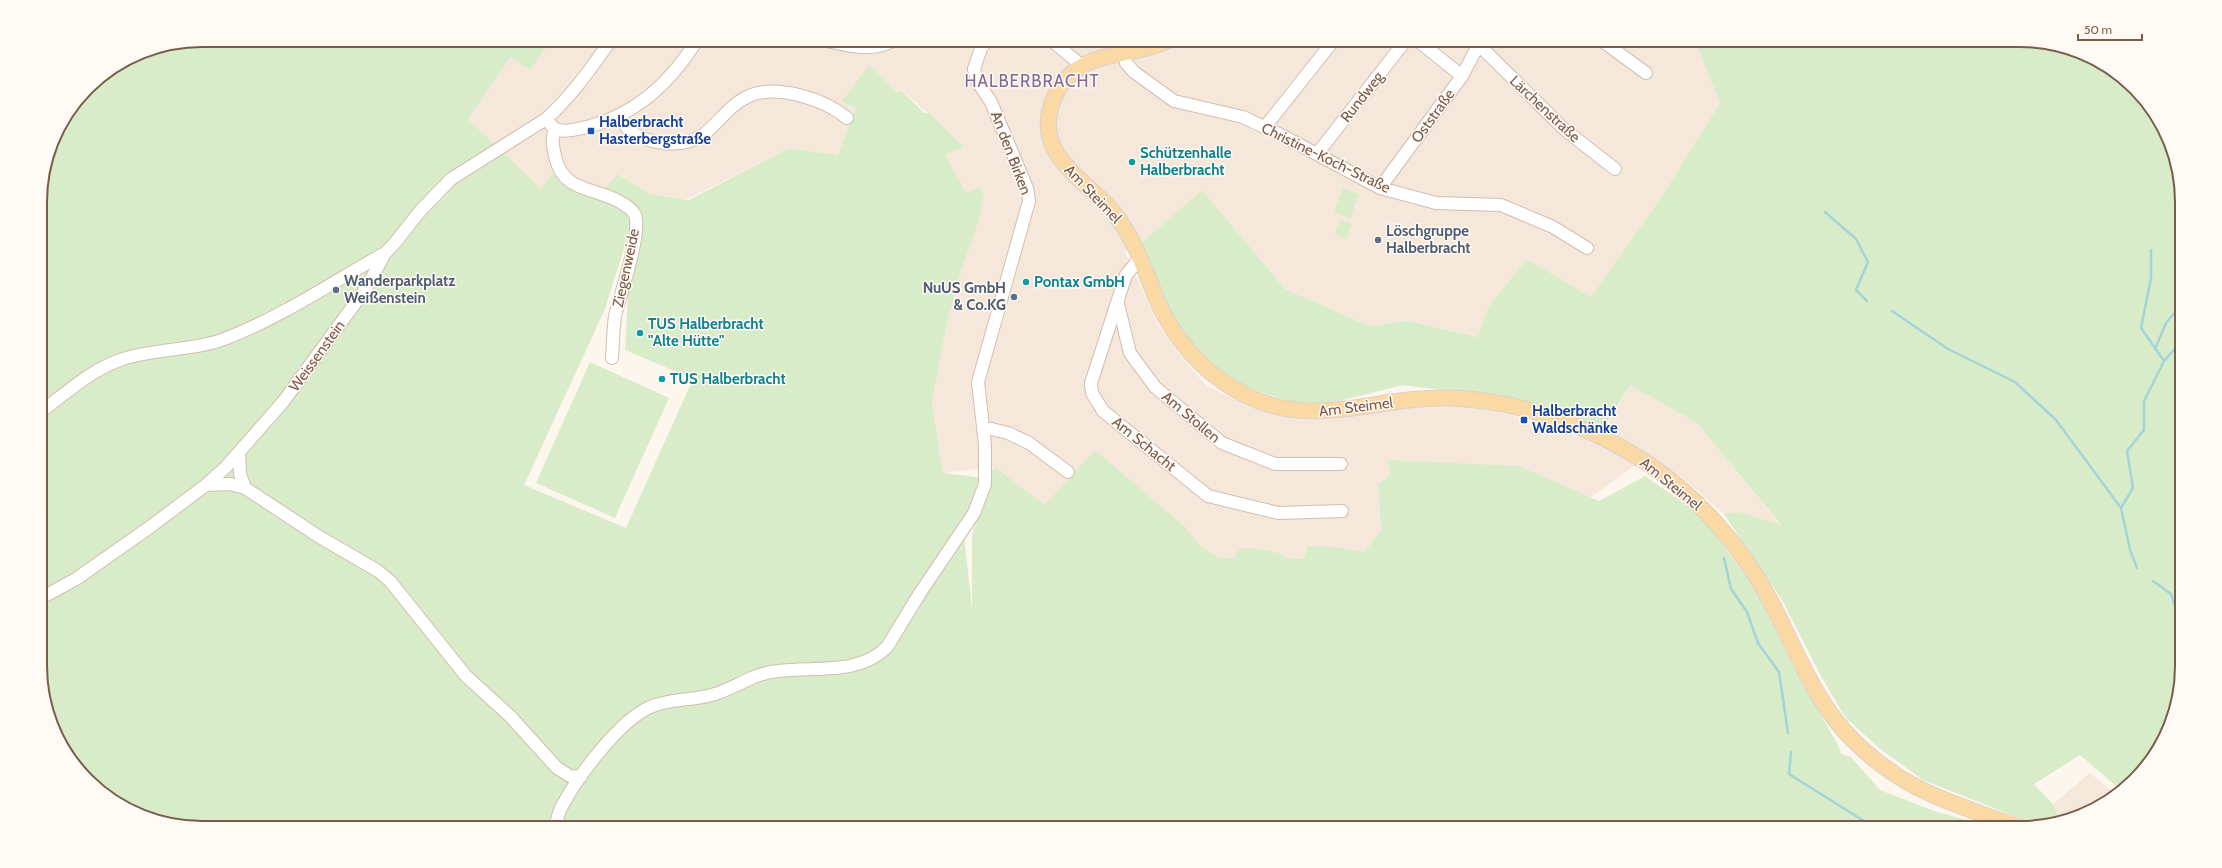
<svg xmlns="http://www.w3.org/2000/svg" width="2222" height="868" viewBox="0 0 2222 868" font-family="Cabin,sans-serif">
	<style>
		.residential { fill: #f5e8da }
		.green { fill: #d8ecc9; fill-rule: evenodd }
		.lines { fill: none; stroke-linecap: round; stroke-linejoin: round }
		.stream { stroke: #a5d3da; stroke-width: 2.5 }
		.minor-casing { stroke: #d1beb0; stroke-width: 14 }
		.major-casing { stroke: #dad1cd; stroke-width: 17 }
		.minor { stroke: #fff; stroke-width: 12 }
		.major { stroke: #fbd9a5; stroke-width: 15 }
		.transit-dot { fill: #1a4fb4; stroke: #fffaf3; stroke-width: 1.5 }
		.culture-dot { fill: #0f9aa8; stroke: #fffaf3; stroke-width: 1.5 }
		.service-dot { fill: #5c6f8a; stroke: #fffaf3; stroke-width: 1.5 }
		.labels { text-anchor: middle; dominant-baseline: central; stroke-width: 3; stroke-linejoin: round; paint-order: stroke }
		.street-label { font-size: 15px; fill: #7a5c4d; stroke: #fffaf3 }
		.transit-label { font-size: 15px; font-weight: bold; fill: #164399; stroke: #fffaf3; text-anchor: start }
		.culture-label { font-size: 15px; font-weight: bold; fill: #0d838f; stroke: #fffaf3; text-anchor: start }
		.service-label { font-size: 15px; font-weight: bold; fill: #4e5e75; stroke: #fffaf3; text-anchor: start }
		.quarter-label { font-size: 17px; letter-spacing: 1px; fill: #846695; stroke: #fffaf3 }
		.rim { fill: none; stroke: #7a5c4d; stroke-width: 2 }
	</style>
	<rect width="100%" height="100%" fill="#fdf6ec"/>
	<path class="residential" d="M 551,40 L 1687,40 L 1698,48 L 1720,103 L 1662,196 L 1591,297 L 1527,259 L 1488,307 L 1479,337 L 1408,321 L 1369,326 L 1285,289 L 1202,190 L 1141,243 L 1125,252 L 1159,327 L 1182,358 L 1207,386 L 1249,406 L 1299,420 L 1332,419 L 1406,408 L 1474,406 L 1541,423 L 1597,444 L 1630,385 L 1697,423 L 1781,526 L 1740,512 L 1724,514 L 1683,478 L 1644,452 L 1634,466 L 1590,498 L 1519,466 L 1387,461 L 1391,475 L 1378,484 L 1381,530 L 1364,552 L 1344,548 L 1304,559 L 1285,558 L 1283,554 L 1261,549 L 1235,558 L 1220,558 L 1201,547 L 1193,539 L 1045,505 L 995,467 L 943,473 L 932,402 L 948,318 L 962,268 L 979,221 L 945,155 L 964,147 L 902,90 L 898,93 L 869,65 L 841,102 L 856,108 L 838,155 L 789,148 L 688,199 L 650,194 L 619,174 L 596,198 L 572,191 L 562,181 L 541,190 L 468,119 L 510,56 L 530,70 Z
		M 2090,773 L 2117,795 L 2072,819 L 2061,822 L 2053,804 Z"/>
	<path class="green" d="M 202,40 L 551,40 L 530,70 L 510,57 L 468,119 L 541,189 L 555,171 L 572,191 L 596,198 L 618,174 L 650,194 L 689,200 L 789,148 L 838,155 L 856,108 L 841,102 L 869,65 L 898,93 L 901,90 L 924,113 L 929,113 L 964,147 L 945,155 L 966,193 L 981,187 L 984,193 L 979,221 L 962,268 L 948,318 L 932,402 L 943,473 L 985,478 L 995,467 L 1045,505 L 1095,450 L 1185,527 L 1201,547 L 1220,558 L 1235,558 L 1240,548 L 1261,549 L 1283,554 L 1285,558 L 1304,559 L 1308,546 L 1344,548 L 1364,552 L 1381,530 L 1378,484 L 1391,475 L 1387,460 L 1519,466 L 1599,501 L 1645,476 L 1702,516 L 1760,595 L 1793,666 L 1838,745 L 1841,754 L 1851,757 L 1880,790 L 1934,811 L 1994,828 L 202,828 L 150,819 L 112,801 L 80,773 L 57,738 L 43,698 L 40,191 L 57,130 L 95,80 L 140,52 ZM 641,211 L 642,227 L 628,295 L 625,350 L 693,379 L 626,528 L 524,485 L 605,309 L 630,229 ZM 981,498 L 972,536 L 972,609 L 964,536 Z
		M 1687,40 L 2020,40 L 2072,49 L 2119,73 L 2148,103 L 2170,140 L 2181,180 L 2182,666 L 2173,718 L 2149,765 L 2122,791 L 2080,755 L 2034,784 L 2053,804 L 2061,822 L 2039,826 L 1923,780 L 1879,748 L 1845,717 L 1821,676 L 1782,600 L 1724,514 L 1740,512 L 1781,525 L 1697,423 L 1630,385 L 1602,431 L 1480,395 L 1403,385 L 1331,403 L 1292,402 L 1248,388 L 1216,371 L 1175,322 L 1164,302 L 1141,243 L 1202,190 L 1285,289 L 1369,326 L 1408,321 L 1478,337 L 1488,307 L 1527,259 L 1591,297 L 1662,196 L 1720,103 L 1698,48 Z
		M 1343,188 L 1359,194 L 1350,219 L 1334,212 Z
		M 1340,220 L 1352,224 L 1346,240 L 1335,233 Z
		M 590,362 L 669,398 L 615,518 L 536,483 Z"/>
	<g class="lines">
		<path class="stream" d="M 1825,212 L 1856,239 L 1868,262 L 1856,290 L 1867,301
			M 1892,311 L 1948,349 L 2015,382 L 2056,420 L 2121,508 L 2130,550 L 2137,568
			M 2155,349 L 2166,323 L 2181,305
			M 2164,361 L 2181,342
			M 2121,508 L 2133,488 L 2127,451 L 2144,430 L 2144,401 L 2164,361 L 2141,328 L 2151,278 L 2151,250
			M 1724,558 L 1731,589 L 1747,612 L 1758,643 L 1779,672 L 1788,733
			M 2153,581 L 2171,594 L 2182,628
			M 1791,752 L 1789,774 L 1875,828"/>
		<defs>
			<path id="minor" d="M 823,40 C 846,45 872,53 894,40
				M 1051,40 L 1082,66
				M 1417,40 L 1462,76
				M 1601,40 L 1646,73
				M 1479,45 L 1564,129 L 1615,169
				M 1125,54 L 1126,63 L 1134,72 L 1174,101 L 1243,117 L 1283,136 L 1380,188 L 1436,203 L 1501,205 L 1553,227 L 1587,248
				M 619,116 C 622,120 625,125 628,129 C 647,145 682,149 703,135 C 718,124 729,105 747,97 C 775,83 824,99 847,118
				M 550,124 L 555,129 C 566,133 576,129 587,127 C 636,115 671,82 697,40
				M 1265,127 L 1334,40
				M 555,129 C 551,139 553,146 555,156 C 563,195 598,186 625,205 C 629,208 633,210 635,215 C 642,233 620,295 615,316 C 613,330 613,345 612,358
				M 1317,154 L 1406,40
				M 1380,188 L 1462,76 L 1481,40
				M 1141,260 L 1135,264 L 1126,275 L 1091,383 L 1092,393 L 1103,411 L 1208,496 L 1278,513 L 1342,511
				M 1118,304 L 1130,353 L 1155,387 L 1222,443 L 1275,464 L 1341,464
				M 42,411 C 66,393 91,370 120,360 C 153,348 195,351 227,338 C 283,316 333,282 385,253 L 394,244 L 421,210 L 451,179 L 546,119 C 572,96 591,68 611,40
				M 983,427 L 1008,433 L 1029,443 L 1068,472
				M 239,453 L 240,474 L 245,488 L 318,536 L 378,571 L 390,581 L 466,676 L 511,717 L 557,768 L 570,776 L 581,777
				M 206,485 L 230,484 L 245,488
				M 43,597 L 76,579 L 150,527 L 206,485 L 225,468 L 283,402 L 367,287 L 385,253
				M 555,828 C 557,821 558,814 561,808 C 577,777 619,721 650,707 C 670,698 694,701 715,694 C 737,687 754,673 778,671 C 815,666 858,676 887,647 L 920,593 L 974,513 L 985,484 L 985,445 L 978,382 L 1029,201 L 1027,188 L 991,102 L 977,81 L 974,69 L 981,48 L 988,40"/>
			<path id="major" d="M 1169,40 C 1144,52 1117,52 1092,61 C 1076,68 1062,80 1055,96 C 1031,148 1075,173 1107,205 C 1129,228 1141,259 1152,288 C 1165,324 1190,359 1222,381 C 1302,438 1365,396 1450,398 C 1517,400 1588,425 1644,461 C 1696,495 1742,546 1771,602 C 1796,649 1814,702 1853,740 C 1906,793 1954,803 2021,828"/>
		</defs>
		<use href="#minor" class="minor-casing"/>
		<use href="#major" class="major-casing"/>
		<use href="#minor" class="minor"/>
		<use href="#major" class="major"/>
	</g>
	<g class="transit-dot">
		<rect x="587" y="127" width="8" height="8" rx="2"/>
		<rect x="1520" y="416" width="8" height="8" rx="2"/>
	</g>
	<g class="culture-dot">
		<circle cx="1132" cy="162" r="4"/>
		<circle cx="1026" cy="282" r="4"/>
		<circle cx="640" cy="333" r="4"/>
		<circle cx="662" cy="379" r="4"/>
	</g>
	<g class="service-dot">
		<circle cx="1378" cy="240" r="4"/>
		<circle cx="336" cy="290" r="4"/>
		<circle cx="1014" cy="297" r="4"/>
	</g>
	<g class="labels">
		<g class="street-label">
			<text transform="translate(1362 97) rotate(-52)">Rundweg</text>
			<text transform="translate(1545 109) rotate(43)">Lärchenstraße</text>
			<text transform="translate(1433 116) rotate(-54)">Oststraße</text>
			<text transform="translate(1011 153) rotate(69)">An den Birken</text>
			<text transform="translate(1326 158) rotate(26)">Christine-Koch-Straße</text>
			<text transform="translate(1093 194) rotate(46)">Am Steimel</text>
			<text transform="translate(626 268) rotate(-78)">Ziegenweide</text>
			<text transform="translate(317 356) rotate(-54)">Weissenstein</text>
			<text transform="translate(1356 407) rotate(-7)">Am Steimel</text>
			<text transform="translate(1191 417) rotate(40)">Am Stollen</text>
			<text transform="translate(1144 444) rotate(39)">Am Schacht</text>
			<text transform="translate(1671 484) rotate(39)">Am Steimel</text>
		</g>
		<g class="transit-label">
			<text x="599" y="122">Halberbracht<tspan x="599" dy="17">Hasterbergstraße</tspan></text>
			<text x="1532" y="411">Halberbracht<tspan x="1532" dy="17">Waldschänke</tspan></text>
		</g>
		<g class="culture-label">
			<text x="1140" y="153">Schützenhalle<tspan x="1140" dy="17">Halberbracht</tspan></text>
			<text x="1034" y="282">Pontax GmbH</text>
			<text x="648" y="324">TUS Halberbracht<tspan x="648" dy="17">"Alte Hütte"</tspan></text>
			<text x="670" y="379">TUS Halberbracht</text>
		</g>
		<g class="service-label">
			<text x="1386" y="231">Löschgruppe<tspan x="1386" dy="17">Halberbracht</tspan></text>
			<text x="344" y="281">Wanderparkplatz<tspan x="344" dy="17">Weißenstein</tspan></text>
			<text x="1006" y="288" text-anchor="end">NuUS GmbH<tspan x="1006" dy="17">&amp; Co.KG</tspan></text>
		</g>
		<g class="quarter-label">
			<text x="1032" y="81">HALBERBRACHT</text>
		</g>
	</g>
	<path d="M0 0H2222V868H0ZM202 47H2020A155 155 0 0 1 2175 202V666A155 155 0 0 1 2020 821H202A155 155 0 0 1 47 666V202A155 155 0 0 1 202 47Z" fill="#fffaf3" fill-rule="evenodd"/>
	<path class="rim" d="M202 47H2020A155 155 0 0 1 2175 202V666A155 155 0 0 1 2020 821H202A155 155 0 0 1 47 666V202A155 155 0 0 1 202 47Z"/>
	<path d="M2078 34v6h64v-6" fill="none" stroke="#7a5c4d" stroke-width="2"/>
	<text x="2084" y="34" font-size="12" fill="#7a5c4d" stroke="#fffaf3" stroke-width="3" paint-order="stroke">50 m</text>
</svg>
